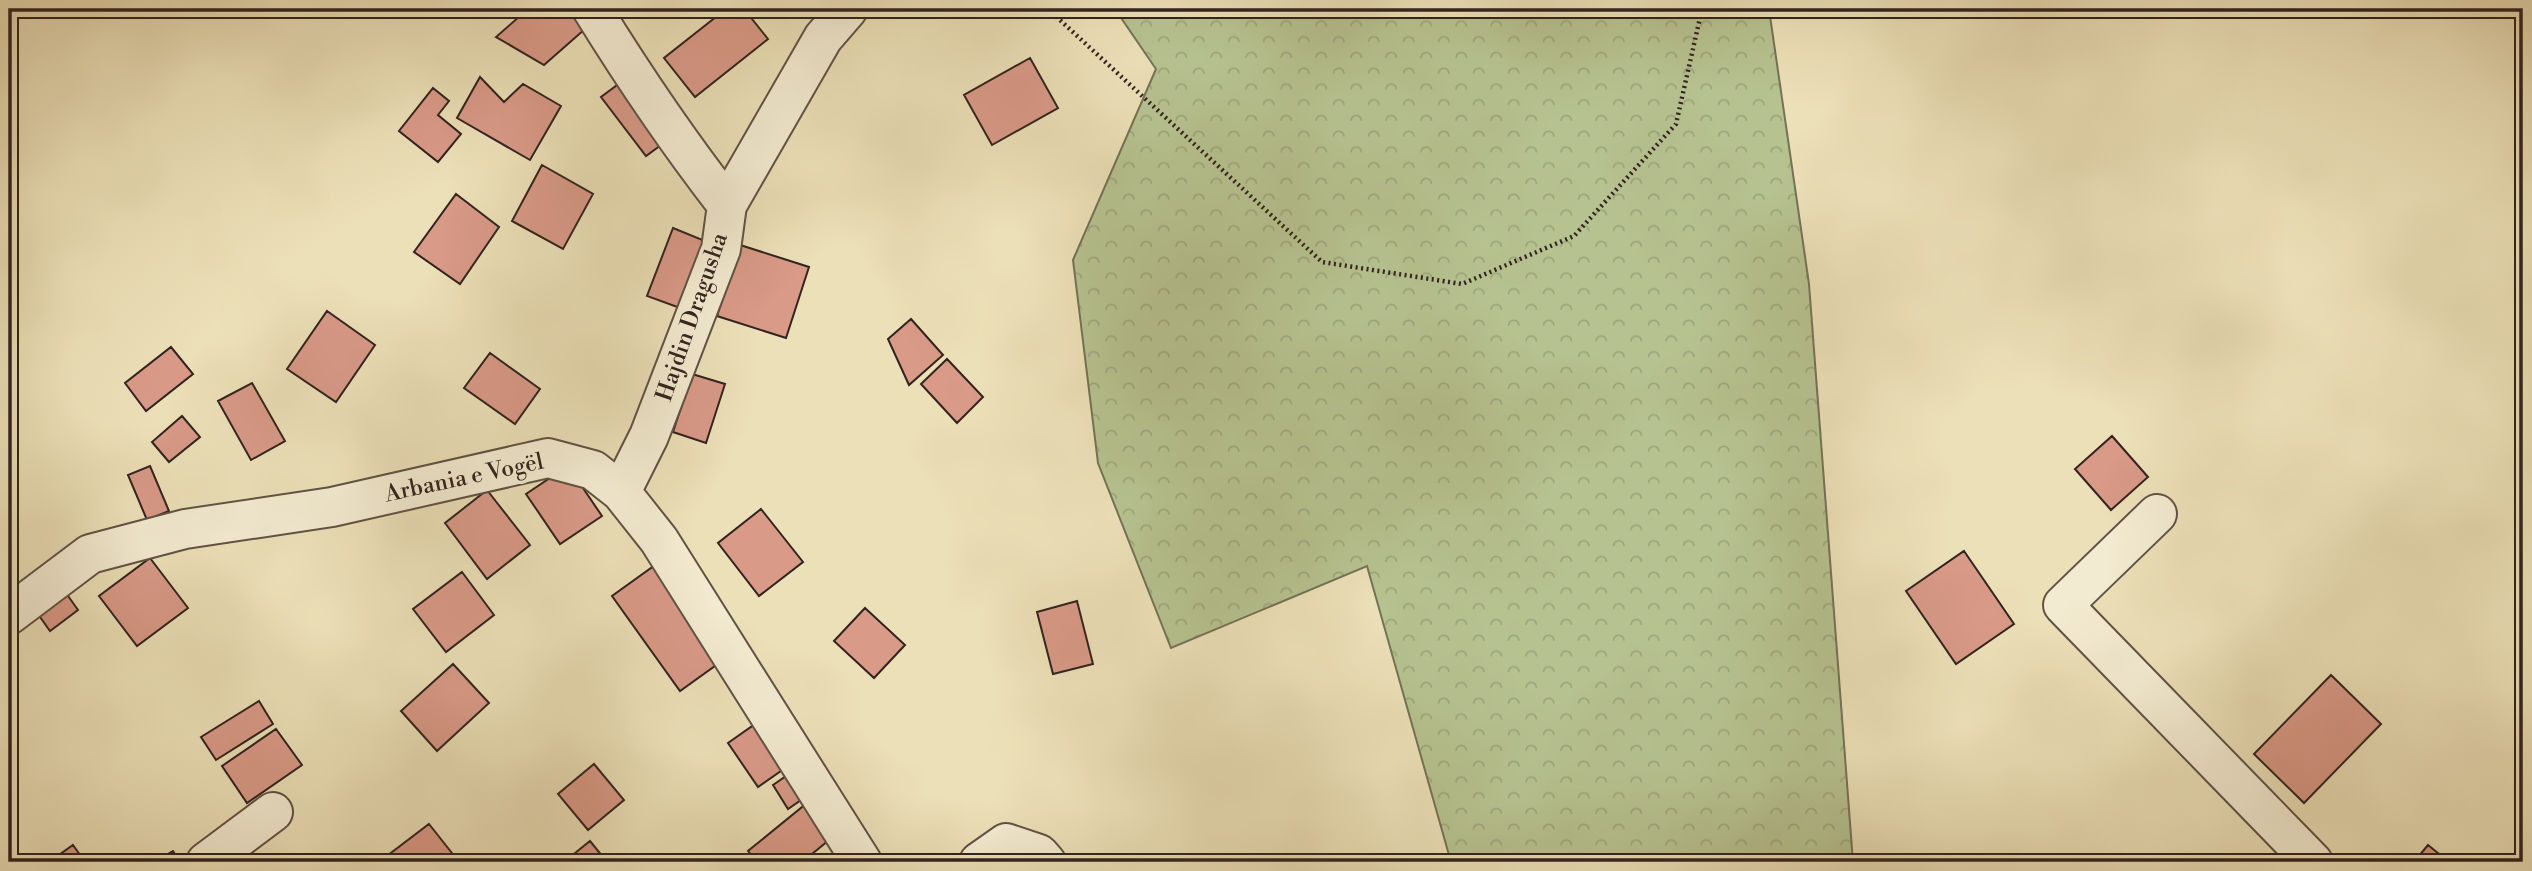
<svg xmlns="http://www.w3.org/2000/svg" width="2532" height="871" viewBox="0 0 2532 871" font-family="'Libre Bodoni',serif">
	<style>
		.forest { fill: url(#forest-crowns); stroke: #747257; stroke-width: 2 }
		.building { fill: #d99a88; stroke: #32231e; stroke-width: 2 }
		.lines { fill: none; stroke-linecap: round; stroke-linejoin: round }
		.minor-casing { stroke: #605244; stroke-width: 42 }
		.path { stroke: #32231e; stroke-width: 4.5; stroke-dasharray: 2 3.5; stroke-linecap: butt }
		.minor { stroke: #f3ebd1; stroke-width: 38 }
		.labels { text-anchor: middle; dominant-baseline: central; stroke-width: 7; stroke-linejoin: round; paint-order: stroke }
		.street-label { font-size: 23px; fill: #32231e; stroke: #f3ebd1 }
	</style>
	<defs>
		<pattern id="forest-crowns" width="20" height="18" patternUnits="userSpaceOnUse" patternTransform="scale(1.75)"><rect width="20" height="18" fill="#b6c290"/><path d="M2 6a3 3 0 1 1 6 0M12 15a3 3 0 1 1 6 0" fill="none" stroke="#9da67c"/></pattern>
	</defs>
	<rect width="100%" height="100%" fill="#ece0b8"/>
	<filter id="stains"><feTurbulence type="fractalNoise" baseFrequency=".00286" numOctaves="4"/><feColorMatrix values="0 0 0 0 .2 0 0 0 0 .09 0 0 0 0 .02 0 0 0 .5 -.17"/></filter>
	<radialGradient id="worn" r=".72"><stop offset=".6" stop-color="#630" stop-opacity="0"/><stop offset="1" stop-color="#630" stop-opacity=".3"/></radialGradient>
	<path class="forest" d="M 1115,9 L 1769,9 L 1809,284 L 1853,862 L 1451,862 L 1367,566 L 1171,648 L 1098,463 L 1073,260 L 1156,69 Z"/>
	<path class="building" d="M 528,9 L 581,9 L 593,22 L 544,65 L 496,37 Z
		M 726,9 L 744,9 L 768,39 L 695,97 L 664,58 Z
		M 1030,58 L 1058,108 L 992,145 L 964,95 Z
		M 480,77 L 504,102 L 523,84 L 561,106 L 530,160 L 457,118 Z
		M 624,80 L 669,139 L 646,156 L 601,97 Z
		M 433,88 L 449,101 L 438,115 L 461,134 L 438,162 L 399,131 Z
		M 542,165 L 593,194 L 563,249 L 512,221 Z
		M 456,194 L 499,227 L 460,284 L 414,252 Z
		M 673,228 L 705,241 L 680,308 L 647,296 Z
		M 737,244 L 809,267 L 786,338 L 717,316 L 739,248 Z
		M 327,311 L 375,345 L 336,402 L 287,369 Z
		M 911,319 L 943,355 L 909,385 L 888,339 Z
		M 171,347 L 193,374 L 146,411 L 125,383 Z
		M 490,353 L 540,389 L 515,424 L 464,388 Z
		M 947,359 L 983,397 L 957,423 L 921,384 Z
		M 692,374 L 725,384 L 706,443 L 673,432 Z
		M 252,383 L 285,441 L 251,460 L 218,401 Z
		M 182,416 L 200,437 L 169,462 L 152,442 Z
		M 2112,436 L 2148,477 L 2111,510 L 2075,469 Z
		M 150,466 L 169,511 L 147,520 L 128,475 Z
		M 568,466 L 602,516 L 560,544 L 526,494 Z
		M 487,490 L 530,545 L 487,579 L 445,523 Z
		M 761,509 L 803,562 L 759,596 L 718,543 Z
		M 1964,551 L 2014,624 L 1956,664 L 1906,591 Z
		M 150,558 L 188,608 L 137,646 L 99,596 Z
		M 658,563 L 726,658 L 680,691 L 612,596 Z
		M 462,572 L 494,615 L 446,652 L 413,609 Z
		M 61,586 L 78,610 L 50,631 L 33,607 Z
		M 1077,601 L 1093,664 L 1053,674 L 1037,612 Z
		M 865,608 L 905,645 L 874,678 L 834,641 Z
		M 453,664 L 489,703 L 437,751 L 401,711 Z
		M 2331,675 L 2381,724 L 2304,803 L 2254,754 Z
		M 259,701 L 273,724 L 216,760 L 201,737 Z
		M 758,722 L 788,766 L 758,787 L 728,743 Z
		M 276,729 L 302,765 L 247,803 L 222,766 Z
		M 594,764 L 624,800 L 588,830 L 558,794 Z
		M 795,770 L 811,793 L 788,809 L 773,785 Z
		M 807,803 L 834,836 L 802,862 L 757,862 L 748,851 Z
		M 429,824 L 459,862 L 379,862 Z
		M 590,841 L 607,862 L 564,862 Z
		M 73,845 L 85,862 L 49,862 Z
		M 2428,845 L 2449,862 L 2414,862 Z
		M 173,851 L 180,862 L 154,862 Z"/>
	<g class="lines">
		<defs>
			<path id="minor" d="M 592,9 C 634,77 678,142 727,205 L 721,249 L 649,436 L 621,492
				M 727,205 L 823,38 L 848,9
				M 2157,514 L 2063,605 L 2313,862
				M 9,615 L 90,554 L 185,529 L 332,507 L 548,458 L 593,470 L 621,492 L 659,540 L 862,862
				M 206,862 L 273,812
				M 979,862 L 1006,843 L 1039,854 L 1046,862"/>
		</defs>
		<use href="#minor" class="minor-casing"/>
		<path class="path" d="M 1048,9 L 1322,262 L 1462,284 L 1574,236 L 1676,124 L 1702,9"/>
		<use href="#minor" class="minor"/>
	</g>
	<g class="labels">
		<g class="street-label">
			<text transform="translate(692 317) rotate(-71)">Hajdin Dragusha</text>
			<text transform="translate(464 478) rotate(-12)">Arbania e Vogël</text>
		</g>
	</g>
	<rect width="2532" height="871" fill="none" stroke="#ece0b8" stroke-width="35"/>
	<rect x="10" y="10" width="2511" height="850" fill="none" stroke="#32231e" stroke-width="3.5"/>
	<rect x="18" y="18" width="2497" height="836" fill="none" stroke="#32231e" stroke-width="2"/>
	<rect width="100%" height="100%" filter="url(#stains)"/>
	<rect width="100%" height="100%" fill="url(#worn)"/>
</svg>
